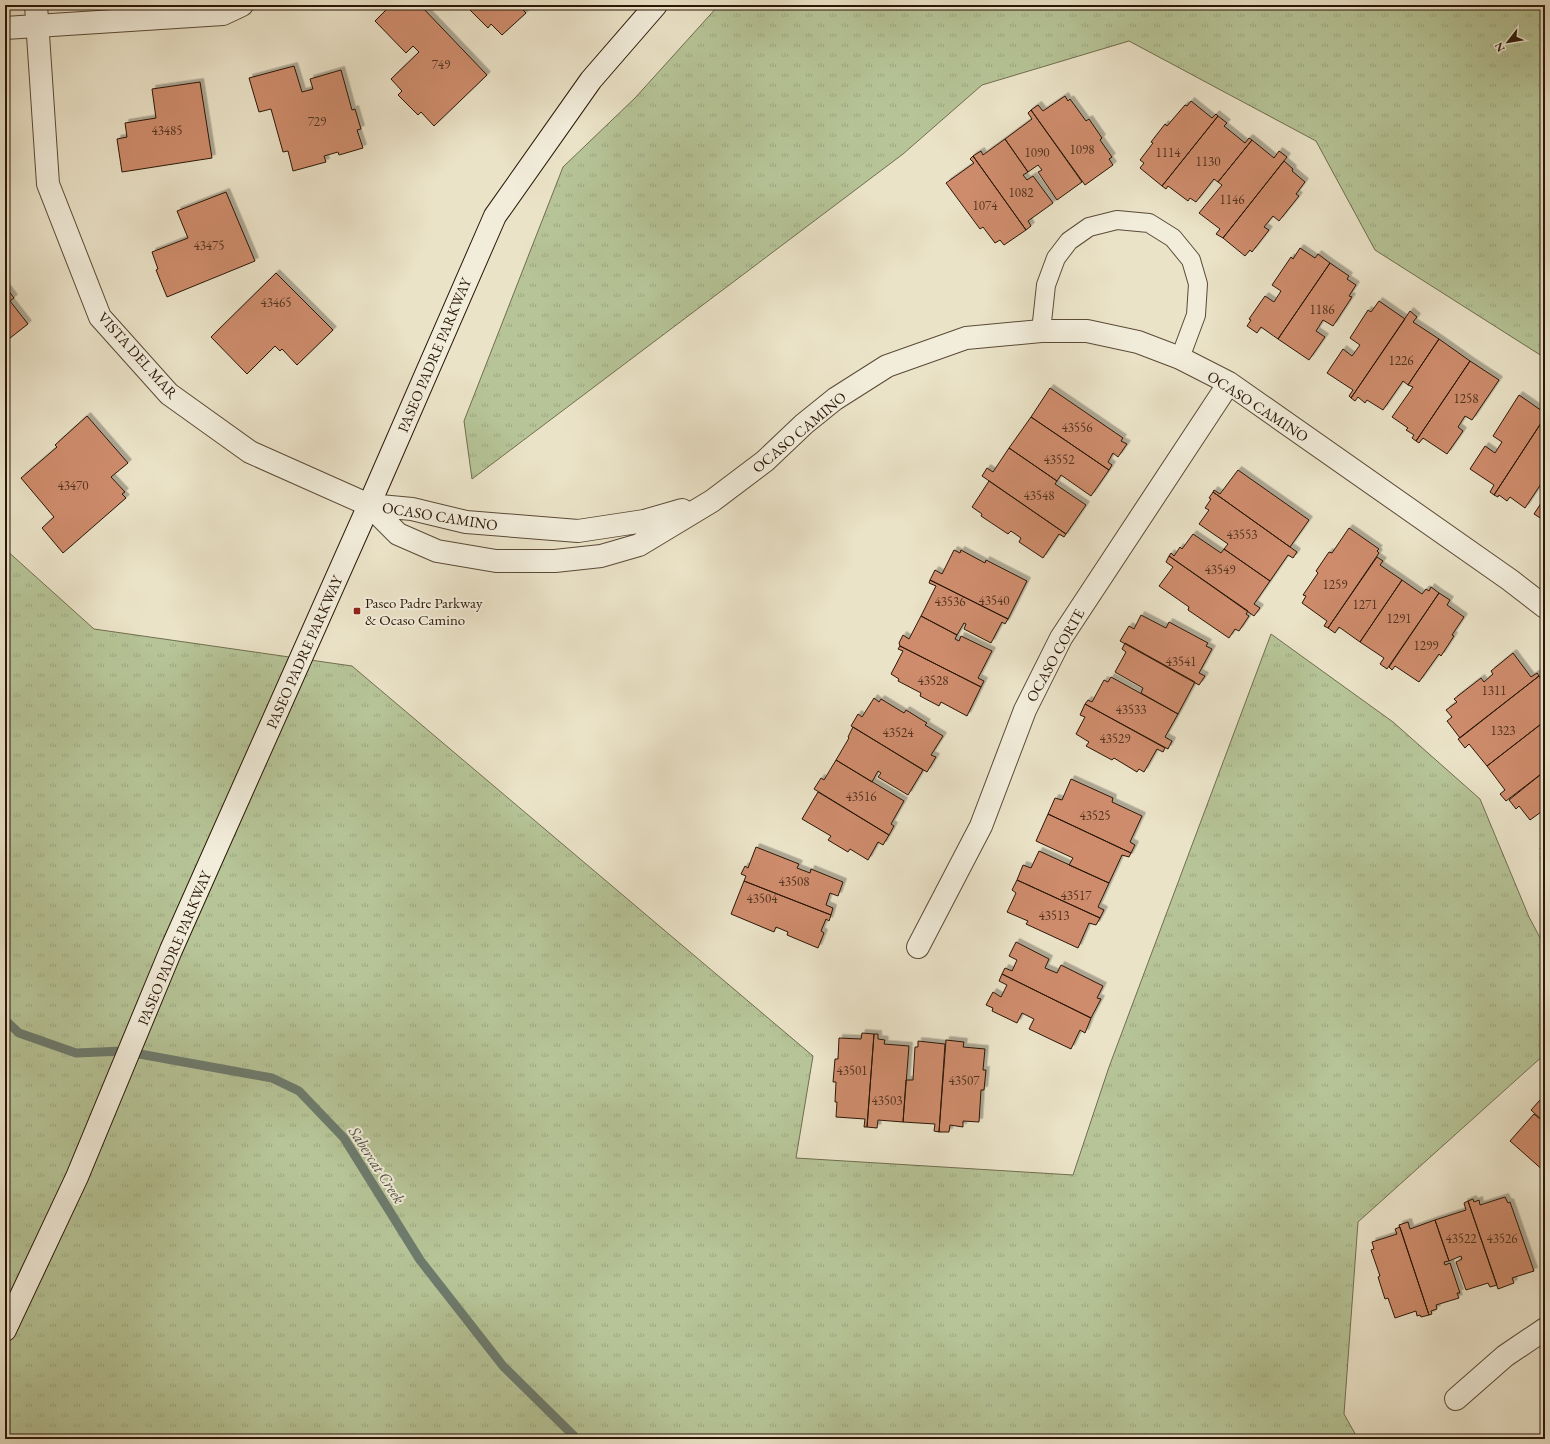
<svg xmlns="http://www.w3.org/2000/svg" width="1550" height="1444" viewBox="0 0 1550 1444" font-family="'EB Garamond',serif">
	<style>
		.grass { fill: url(#grass-tufts); stroke: #706e4e }
		.lines { fill: none; stroke-linecap: round; stroke-linejoin: round }
		.stream { stroke: #6d7b6d; stroke-width: 9 }
		.building { fill: #ce8c6c; stroke: #2a1706; filter: url(#shadow) }
		.service-casing { stroke: #5a4a36; stroke-width: 20 }
		.minor-casing { stroke: #5a4a36; stroke-width: 24 }
		.secondary-casing { stroke: #2a1706; stroke-width: 24 }
		.service { stroke: #f2eddb; stroke-width: 18 }
		.minor { stroke: #f2eddb; stroke-width: 22 }
		.secondary { stroke: #f2eddb; stroke-width: 22 }
		.poi-dot { fill: #8f2418; stroke: #f2eddb; stroke-width: 1.5 }
		.labels { text-anchor: middle; dominant-baseline: central; stroke-width: 4; stroke-linejoin: round; paint-order: stroke }
		.number-label { font-size: 13px; fill: #533420 }
		.street-label { font-size: 15px; fill: #2a1706; stroke: #f2eddb }
		.poi-label { font-size: 15px; fill: #2a1706; stroke: #f2eddb; text-anchor: start }
		.water-label { font-size: 16px; font-style: italic; fill: #515142; stroke: #f2eddb }
	</style>
	<defs>
		<pattern id="grass-tufts" width="24" height="20" patternUnits="userSpaceOnUse"><rect width="24" height="20" fill="#b6c497"/><path d="M3 7l-1-3M5 7V3M7 7l1-3M15 17l-1-3M17 17v-4M19 17l1-3" fill="none" stroke="#9da881"/></pattern>
		<filter id="shadow"><feDropShadow dx="3.5" dy="-3.5" stdDeviation="0" flood-color="#0004"/></filter>
	</defs>
	<rect width="100%" height="100%" fill="#ebe3c8"/>
	<filter id="stains"><feTurbulence type="fractalNoise" baseFrequency=".005" numOctaves="4"/><feColorMatrix values="0 0 0 0 .2 0 0 0 0 .09 0 0 0 0 .02 0 0 0 .5 -.17"/></filter>
	<radialGradient id="worn" r=".72"><stop offset=".6" stop-color="#630" stop-opacity="0"/><stop offset="1" stop-color="#630" stop-opacity=".3"/></radialGradient>
	<path class="grass" d="M 719,5 L 1545,5 L 1545,358 L 1375,250 L 1316,141 L 1129,41 L 982,85 L 903,154 L 472,479 L 464,421 L 563,167 L 635,98 Z
		M 5,549 L 94,629 L 352,666 L 813,1056 L 796,1158 L 1073,1175 L 1109,1067 L 1271,634 L 1393,722 L 1480,799 L 1529,917 L 1545,947 L 1545,1054 L 1358,1222 L 1344,1414 L 1358,1439 L 5,1439 Z"/>
	<g class="lines">
		<path class="stream" d="M 5,1020 L 19,1033 L 76,1053 L 123,1051 L 272,1078 L 299,1091 L 344,1138 L 420,1260 L 503,1366 L 577,1439"/>
	</g>
	<path class="building" d="M 391,5 L 420,5 L 487,75 L 434,126 L 421,112 L 418,115 L 398,95 L 402,91 L 391,79 L 419,52 L 413,46 L 406,53 L 375,21 Z
		M 465,5 L 526,5 L 522,9 L 526,13 L 502,35 L 491,24 L 488,28 Z
		M 294,66 L 302,92 L 313,89 L 310,79 L 341,70 L 352,110 L 355,109 L 361,129 L 357,130 L 363,148 L 339,155 L 338,152 L 324,156 L 326,162 L 293,171 L 288,151 L 283,152 L 271,109 L 259,112 L 249,78 Z
		M 200,82 L 212,158 L 122,172 L 117,139 L 127,137 L 125,123 L 156,118 L 152,89 Z
		M 1065,96 L 1068,101 L 1070,99 L 1086,121 L 1089,119 L 1102,138 L 1100,140 L 1112,157 L 1109,159 L 1113,165 L 1085,185 L 1031,110 L 1038,105 L 1043,111 Z
		M 1191,101 L 1212,118 L 1216,114 L 1218,116 L 1162,186 L 1140,168 L 1144,163 L 1140,160 L 1153,143 L 1151,142 L 1165,124 L 1167,126 L 1185,105 L 1187,106 Z
		M 1031,110 L 1082,182 L 1057,200 L 1038,172 L 1042,170 L 1038,165 L 1028,172 L 1005,139 L 1032,119 L 1028,113 Z
		M 1218,116 L 1227,123 L 1224,126 L 1245,143 L 1249,138 L 1252,140 L 1218,182 L 1214,179 L 1196,202 L 1190,198 L 1188,201 L 1168,186 L 1166,189 L 1162,186 Z
		M 1005,139 L 1028,172 L 1023,175 L 1027,180 L 1033,176 L 1053,203 L 1028,221 L 1031,226 L 1026,230 L 973,156 L 981,151 L 983,155 Z
		M 1252,140 L 1274,158 L 1279,151 L 1287,157 L 1223,238 L 1216,234 L 1220,229 L 1199,213 L 1222,185 L 1218,182 Z
		M 973,156 L 1026,230 L 1004,245 L 1000,240 L 995,243 L 983,227 L 980,229 L 946,183 L 974,163 L 970,159 Z
		M 1284,161 L 1293,169 L 1292,171 L 1305,182 L 1296,194 L 1299,196 L 1279,221 L 1273,216 L 1264,227 L 1269,230 L 1252,252 L 1250,250 L 1245,256 L 1223,238 Z
		M 226,192 L 255,261 L 167,297 L 156,270 L 158,269 L 152,252 L 188,238 L 177,211 Z
		M 1300,248 L 1315,258 L 1318,254 L 1330,263 L 1278,339 L 1261,327 L 1257,333 L 1247,326 L 1251,320 L 1249,319 L 1265,296 L 1274,302 L 1281,291 L 1272,285 L 1291,257 L 1293,259 Z
		M 1330,263 L 1349,276 L 1347,279 L 1356,285 L 1349,296 L 1352,297 L 1333,326 L 1323,320 L 1316,331 L 1325,337 L 1309,360 L 1278,339 Z
		M 276,273 L 333,330 L 297,365 L 282,349 L 280,351 L 275,346 L 247,374 L 211,337 Z
		M 5,286 L 14,298 L 10,301 L 28,324 L 5,342 Z
		M 1379,301 L 1405,319 L 1351,398 L 1349,396 L 1353,390 L 1327,373 L 1343,349 L 1352,356 L 1360,345 L 1350,338 L 1368,310 L 1371,312 Z
		M 1410,311 L 1417,317 L 1413,322 L 1439,339 L 1408,385 L 1403,381 L 1383,410 L 1367,400 L 1365,403 L 1358,397 L 1355,401 L 1351,398 Z
		M 1439,339 L 1470,361 L 1416,441 L 1412,438 L 1414,435 L 1406,430 L 1408,428 L 1392,417 L 1413,387 L 1408,385 Z
		M 1470,361 L 1499,380 L 1472,420 L 1465,416 L 1458,427 L 1463,431 L 1447,454 L 1423,438 L 1419,443 L 1416,441 Z
		M 1050,388 L 1123,438 L 1121,441 L 1127,444 L 1118,457 L 1113,453 L 1108,462 L 1112,465 L 1109,470 L 1031,417 Z
		M 1519,395 L 1545,413 L 1545,417 L 1494,495 L 1490,492 L 1494,485 L 1470,469 L 1485,446 L 1495,453 L 1502,442 L 1493,436 Z
		M 87,416 L 128,463 L 111,477 L 125,492 L 122,494 L 126,498 L 63,553 L 42,528 L 54,517 L 21,478 L 57,447 L 55,445 Z
		M 1031,417 L 1109,470 L 1091,496 L 1061,475 L 1057,481 L 1009,448 Z
		M 1545,417 L 1545,478 L 1525,508 L 1510,497 L 1507,501 L 1499,495 L 1498,497 L 1494,495 Z
		M 1009,448 L 1057,481 L 1055,484 L 1086,505 L 1066,534 L 982,476 L 987,468 L 993,472 Z
		M 1238,470 L 1309,520 L 1290,547 L 1213,492 L 1214,490 L 1220,494 Z
		M 989,481 L 1066,534 L 1064,537 L 1059,534 L 1043,558 L 1019,542 L 1021,538 L 1011,531 L 1008,534 L 981,516 L 982,514 L 972,507 Z
		M 1213,492 L 1297,552 L 1293,558 L 1288,555 L 1270,581 L 1224,549 L 1228,544 L 1199,524 L 1209,510 L 1205,508 L 1211,499 L 1209,498 Z
		M 1545,497 L 1545,521 L 1534,514 Z
		M 1349,528 L 1379,549 L 1377,551 L 1379,553 L 1328,628 L 1324,626 L 1327,621 L 1302,603 L 1306,596 L 1303,595 L 1318,573 L 1316,571 L 1329,552 L 1332,553 Z
		M 1193,534 L 1221,553 L 1224,549 L 1270,581 L 1254,604 L 1260,608 L 1254,616 L 1169,556 L 1171,553 L 1174,556 L 1180,547 L 1182,549 Z
		M 954,550 L 960,553 L 961,550 L 985,563 L 986,560 L 1027,581 L 1008,619 L 930,580 L 935,570 L 942,574 Z
		M 1169,556 L 1248,611 L 1246,614 L 1249,616 L 1239,631 L 1235,629 L 1229,638 L 1188,610 L 1189,607 L 1159,586 L 1173,567 L 1166,562 Z
		M 1377,557 L 1383,561 L 1380,565 L 1402,580 L 1360,642 L 1339,627 L 1335,633 L 1328,628 Z
		M 930,580 L 1008,619 L 1005,624 L 1002,622 L 991,643 L 964,629 L 966,624 L 964,623 L 957,635 L 921,616 L 936,586 L 929,583 Z
		M 1402,580 L 1422,594 L 1426,589 L 1429,591 L 1431,587 L 1439,593 L 1387,669 L 1380,664 L 1384,658 L 1360,642 Z
		M 1439,593 L 1450,600 L 1447,605 L 1464,617 L 1452,635 L 1454,636 L 1441,656 L 1439,654 L 1419,682 L 1395,666 L 1392,670 L 1389,667 Z
		M 1141,615 L 1166,628 L 1169,622 L 1208,643 L 1206,646 L 1212,649 L 1199,673 L 1205,676 L 1199,685 L 1120,641 L 1129,626 L 1134,629 Z
		M 921,616 L 957,635 L 955,639 L 959,641 L 961,636 L 992,651 L 978,678 L 984,681 L 981,687 L 900,646 L 899,643 L 903,635 L 909,639 Z
		M 1125,643 L 1195,682 L 1178,714 L 1141,693 L 1143,688 L 1115,672 L 1126,652 L 1122,649 Z
		M 900,646 L 981,687 L 967,716 L 941,702 L 939,706 L 920,696 L 921,693 L 898,681 L 899,679 L 891,674 L 903,651 L 898,649 Z
		M 1513,653 L 1531,677 L 1537,673 L 1539,676 L 1460,738 L 1447,721 L 1452,717 L 1446,710 L 1457,702 L 1454,699 L 1481,678 L 1484,682 L 1493,674 L 1491,671 Z
		M 1539,676 L 1545,684 L 1545,721 L 1487,766 L 1469,744 L 1465,748 L 1458,739 Z
		M 1111,677 L 1178,714 L 1165,737 L 1172,741 L 1168,749 L 1085,704 L 1088,700 L 1092,702 L 1104,680 L 1108,682 Z
		M 874,698 L 879,702 L 881,699 L 904,713 L 906,710 L 927,723 L 925,725 L 943,736 L 931,755 L 936,757 L 927,772 L 851,726 L 858,714 L 862,717 Z
		M 1085,704 L 1165,748 L 1163,752 L 1157,749 L 1144,772 L 1139,769 L 1137,772 L 1114,758 L 1112,760 L 1086,746 L 1089,742 L 1076,734 L 1085,717 L 1080,715 Z
		M 1545,721 L 1545,771 L 1506,801 L 1500,794 L 1505,790 L 1487,766 Z
		M 853,727 L 923,770 L 908,795 L 878,777 L 881,773 L 878,771 L 872,782 L 836,760 L 849,738 L 848,737 Z
		M 836,760 L 904,801 L 891,824 L 894,826 L 889,835 L 814,789 L 821,778 L 824,780 Z
		M 1545,771 L 1545,813 L 1543,815 L 1541,812 L 1530,820 L 1519,806 L 1516,809 L 1509,800 Z
		M 1071,779 L 1113,798 L 1112,802 L 1142,816 L 1130,842 L 1135,845 L 1131,853 L 1048,814 L 1055,798 L 1062,800 Z
		M 818,792 L 889,835 L 883,845 L 878,842 L 868,860 L 850,849 L 848,852 L 828,840 L 831,836 L 802,819 Z
		M 1048,814 L 1131,853 L 1129,857 L 1122,855 L 1109,883 L 1069,865 L 1073,858 L 1036,841 Z
		M 1545,846 L 1545,869 L 1540,857 L 1543,855 L 1540,848 Z
		M 756,847 L 799,864 L 797,868 L 810,873 L 811,869 L 843,882 L 838,896 L 830,893 L 826,905 L 833,908 L 831,915 L 744,881 L 746,876 L 741,874 L 745,866 L 748,868 Z
		M 1039,851 L 1109,883 L 1098,907 L 1104,910 L 1100,918 L 1017,880 L 1023,865 L 1031,868 Z
		M 1017,880 L 1100,918 L 1096,925 L 1089,923 L 1078,948 L 1026,924 L 1028,921 L 1007,912 L 1016,893 L 1012,890 Z
		M 744,881 L 831,915 L 829,921 L 826,919 L 821,931 L 824,933 L 818,948 L 787,935 L 788,932 L 776,927 L 774,932 L 731,914 Z
		M 1016,942 L 1049,959 L 1045,968 L 1057,973 L 1061,965 L 1103,986 L 1097,998 L 1101,999 L 1091,1018 L 1002,974 L 1005,968 L 1012,971 L 1017,960 L 1009,956 Z
		M 1002,974 L 1091,1018 L 1085,1033 L 1080,1030 L 1071,1049 L 1029,1029 L 1034,1019 L 1022,1013 L 1017,1023 L 992,1011 L 993,1008 L 986,1005 L 993,992 L 1001,997 L 1007,985 L 999,981 Z
		M 862,1033 L 874,1034 L 867,1127 L 864,1127 L 865,1119 L 836,1117 L 837,1102 L 835,1102 L 836,1082 L 833,1082 L 835,1059 L 838,1059 L 839,1038 L 861,1039 Z
		M 874,1034 L 878,1034 L 878,1039 L 885,1040 L 884,1044 L 909,1046 L 903,1122 L 878,1120 L 877,1128 L 867,1127 Z
		M 946,1040 L 964,1042 L 963,1047 L 985,1049 L 983,1070 L 986,1070 L 984,1090 L 981,1090 L 979,1122 L 963,1121 L 963,1127 L 950,1125 L 949,1132 L 939,1132 Z
		M 918,1041 L 945,1044 L 939,1132 L 934,1131 L 935,1124 L 903,1122 L 906,1080 L 913,1080 L 915,1047 L 918,1047 Z
		M 1541,1099 L 1545,1101 L 1545,1123 L 1531,1110 Z
		M 1534,1114 L 1545,1123 L 1545,1172 L 1510,1141 Z
		M 1505,1197 L 1508,1203 L 1510,1202 L 1534,1271 L 1512,1278 L 1514,1283 L 1498,1289 L 1468,1201 L 1473,1199 L 1474,1202 L 1479,1200 L 1480,1205 Z
		M 1468,1201 L 1497,1285 L 1490,1287 L 1488,1283 L 1466,1290 L 1456,1262 L 1462,1259 L 1461,1256 L 1449,1261 L 1435,1220 L 1466,1210 L 1464,1203 Z
		M 1435,1220 L 1449,1261 L 1444,1262 L 1445,1265 L 1450,1263 L 1460,1293 L 1457,1293 L 1459,1298 L 1436,1305 L 1437,1309 L 1431,1311 L 1432,1314 L 1429,1315 L 1399,1225 L 1408,1222 L 1410,1229 Z
		M 1400,1227 L 1429,1315 L 1421,1317 L 1420,1315 L 1417,1316 L 1416,1311 L 1395,1318 L 1388,1298 L 1385,1299 L 1378,1277 L 1380,1276 L 1371,1250 L 1374,1249 L 1372,1242 L 1397,1234 L 1395,1229 Z"/>
	<g class="lines">
		<defs>
			<path id="service" d="M 1041,331 L 1046,285 L 1056,258 L 1069,241 L 1089,227 L 1117,220 L 1149,223 L 1173,238 L 1191,260 L 1198,284 L 1196,315 L 1180,358"/>
			<path id="minor" d="M 36,5 L 48,184 L 100,317 L 169,394 L 250,452 L 369,505 L 412,509 L 466,522 L 578,531 L 644,521 L 682,510
				M 5,28 L 223,14 L 242,5
				M 369,505 L 398,534 L 437,551 L 496,561 L 555,561 L 601,556 L 639,545 L 712,501 L 765,461 L 804,424 L 835,399 L 887,366 L 966,338 L 1041,331 L 1087,331 L 1138,342 L 1180,358 L 1229,383 L 1510,580 L 1545,607
				M 918,947 L 981,826 L 1025,710 L 1061,638 L 1229,383
				M 1456,1399 L 1505,1356 L 1545,1329"/>
			<path id="secondary" d="M 5,1330 L 77,1177 L 171,950 L 369,505 L 495,216 L 591,80 L 656,5"/>
		</defs>
		<use href="#service" class="service-casing"/>
		<use href="#minor" class="minor-casing"/>
		<use href="#secondary" class="secondary-casing"/>
		<use href="#service" class="service"/>
		<use href="#minor" class="minor"/>
		<use href="#secondary" class="secondary"/>
	</g>
	<rect class="poi-dot" x="353" y="607" width="8" height="8" rx="2"/>
	<g class="labels">
		<g class="number-label">
			<text x="441" y="64">749</text>
			<text x="317" y="121">729</text>
			<text x="167" y="130">43485</text>
			<text x="1082" y="149">1098</text>
			<text x="1037" y="152">1090</text>
			<text x="1168" y="152">1114</text>
			<text x="1208" y="161">1130</text>
			<text x="1021" y="192">1082</text>
			<text x="1232" y="199">1146</text>
			<text x="985" y="205">1074</text>
			<text x="209" y="245">43475</text>
			<text x="276" y="302">43465</text>
			<text x="1322" y="309">1186</text>
			<text x="1401" y="360">1226</text>
			<text x="1466" y="398">1258</text>
			<text x="1077" y="427">43556</text>
			<text x="1059" y="459">43552</text>
			<text x="73" y="485">43470</text>
			<text x="1039" y="495">43548</text>
			<text x="1242" y="534">43553</text>
			<text x="1220" y="569">43549</text>
			<text x="1335" y="584">1259</text>
			<text x="994" y="600">43540</text>
			<text x="950" y="601">43536</text>
			<text x="1365" y="604">1271</text>
			<text x="1399" y="618">1291</text>
			<text x="1426" y="645">1299</text>
			<text x="1181" y="661">43541</text>
			<text x="933" y="680">43528</text>
			<text x="1494" y="690">1311</text>
			<text x="1131" y="709">43533</text>
			<text x="1503" y="730">1323</text>
			<text x="898" y="732">43524</text>
			<text x="1115" y="738">43529</text>
			<text x="861" y="796">43516</text>
			<text x="1095" y="815">43525</text>
			<text x="794" y="881">43508</text>
			<text x="1076" y="895">43517</text>
			<text x="762" y="898">43504</text>
			<text x="1054" y="915">43513</text>
			<text x="852" y="1070">43501</text>
			<text x="964" y="1080">43507</text>
			<text x="887" y="1100">43503</text>
			<text x="1461" y="1238">43522</text>
			<text x="1502" y="1238">43526</text>
		</g>
		<g class="street-label">
			<text transform="translate(138 355) rotate(48)">VISTA DEL MAR</text>
			<text transform="translate(434 355) rotate(-67)">PASEO PADRE PARKWAY</text>
			<text transform="translate(1258 406) rotate(33)">OCASO CAMINO</text>
			<text transform="translate(799 432) rotate(-40)">OCASO CAMINO</text>
			<text transform="translate(440 516) rotate(9)">OCASO CAMINO</text>
			<text transform="translate(304 652) rotate(-66)">PASEO PADRE PARKWAY</text>
			<text transform="translate(1055 655) rotate(-61)">OCASO CORTE</text>
			<text transform="translate(174 948) rotate(-67)">PASEO PADRE PARKWAY</text>
		</g>
		<g class="poi-label">
			<text x="365" y="602">Paseo Padre Parkway<tspan x="365" dy="17">&amp; Ocaso Camino</tspan></text>
		</g>
		<g class="water-label">
			<text transform="translate(377 1165) rotate(57)">Sabercat Creek</text>
		</g>
	</g>
	<rect width="1550" height="1444" fill="none" stroke="#ebe3c8" stroke-width="20"/>
	<rect x="6" y="6" width="1538" height="1432" fill="none" stroke="#2a1706" stroke-width="2"/>
	<rect x="10" y="10" width="1530" height="1424" fill="none" stroke="#2a1706"/>
	<g transform="translate(1508 42) rotate(239)" stroke="#f2eddb" stroke-width="3" paint-order="stroke">
	<path d="M0-3L7 15L0 10L-7 15Z" fill="#2a1706"/>
	<text y="-6" font-size="11" font-weight="bold" text-anchor="middle" fill="#2a1706">N</text>
	</g>
	<rect width="100%" height="100%" filter="url(#stains)"/>
	<rect width="100%" height="100%" fill="url(#worn)"/>
</svg>
